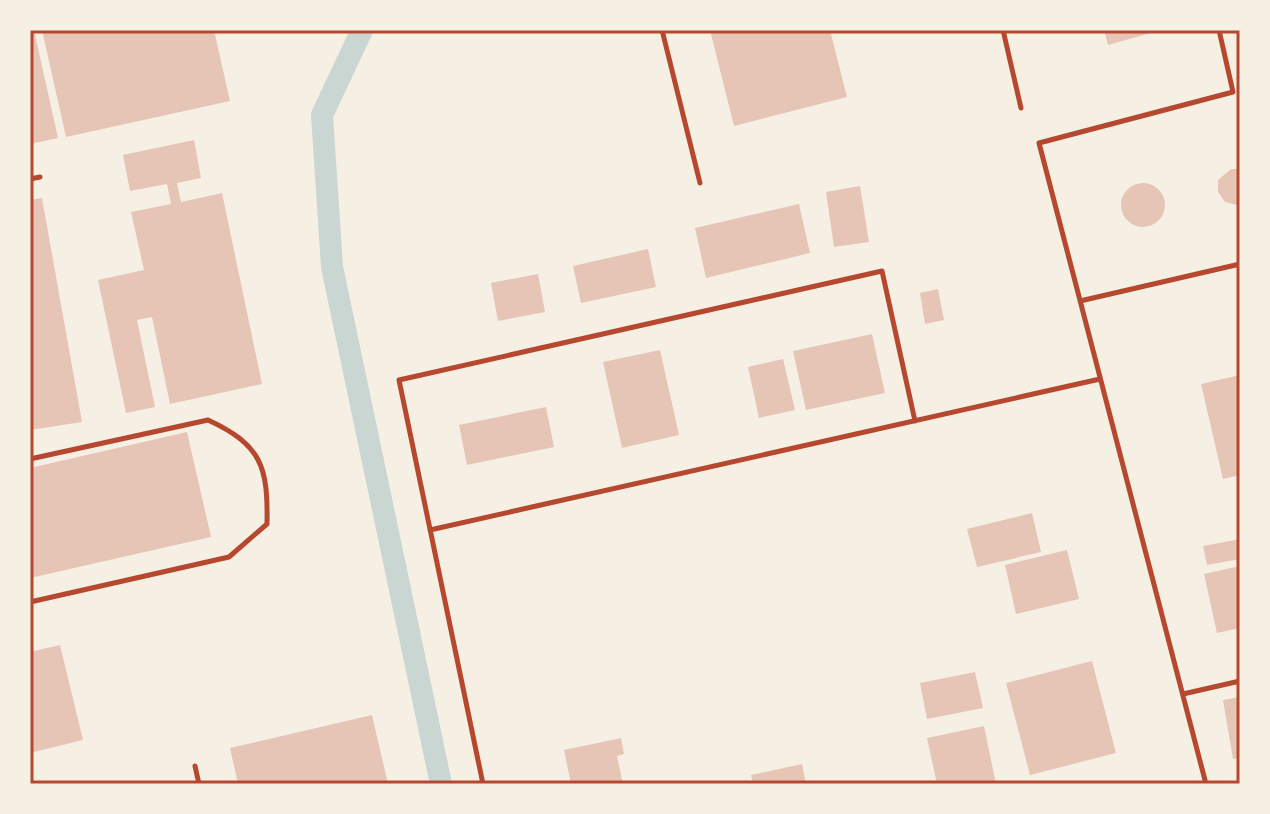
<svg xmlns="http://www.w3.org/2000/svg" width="1270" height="814" viewBox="0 0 1270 814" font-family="Barlow,sans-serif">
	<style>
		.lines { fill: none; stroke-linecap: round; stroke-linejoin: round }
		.canal { stroke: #c9d6d2; stroke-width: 22 }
		.building { fill: #e6c5b7 }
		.service { stroke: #b5482f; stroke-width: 5 }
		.neatline { fill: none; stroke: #b5482f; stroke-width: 3 }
	</style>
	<rect width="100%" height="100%" fill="#f6efe4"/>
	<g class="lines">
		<path class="canal" d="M 362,30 L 322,115 L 332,267 L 441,784"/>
	</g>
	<path class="building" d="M 30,30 L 34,30 L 58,138 L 30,144 Z
		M 42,30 L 214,30 L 230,101 L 66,137 Z
		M 710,30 L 830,30 L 847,97 L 734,126 Z
		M 1104,30 L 1158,30 L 1158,31 L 1108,45 Z
		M 194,140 L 201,178 L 177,183 L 181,202 L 222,193 L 262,384 L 170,404 L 152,317 L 137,320 L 155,407 L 126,413 L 98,280 L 144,270 L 131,212 L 171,204 L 167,184 L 130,191 L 123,155 Z
		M 1231,169 L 1240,169 L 1240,205 L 1237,205 L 1225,202 L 1218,192 L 1218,180 Z
		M1121 205a22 22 0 1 1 44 0a22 22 0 1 1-44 0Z
		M 860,186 L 869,242 L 834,247 L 826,192 Z
		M 42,198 L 82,422 L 30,430 L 30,200 Z
		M 799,204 L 810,253 L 706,278 L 695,228 Z
		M 648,249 L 656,287 L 581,303 L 573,266 Z
		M 538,274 L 545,312 L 498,321 L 491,283 Z
		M 938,289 L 944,320 L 925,324 L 920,293 Z
		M 872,334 L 885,393 L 806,410 L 793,351 Z
		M 660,350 L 679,435 L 622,448 L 603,362 Z
		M 783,359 L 795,410 L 759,418 L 748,367 Z
		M 1240,375 L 1240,475 L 1223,479 L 1201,384 Z
		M 546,407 L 554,447 L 467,465 L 459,425 Z
		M 187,432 L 211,537 L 30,578 L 30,468 Z
		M 1032,513 L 1041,552 L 977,567 L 967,529 Z
		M 1240,539 L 1240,559 L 1207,565 L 1203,546 Z
		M 1067,550 L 1079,599 L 1016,614 L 1005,565 Z
		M 1240,566 L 1240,628 L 1217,633 L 1204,574 Z
		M 60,645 L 83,740 L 30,753 L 30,652 Z
		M 1092,661 L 1116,753 L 1030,775 L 1006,683 Z
		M 975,672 L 983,708 L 927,719 L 920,683 Z
		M 1240,697 L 1240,758 L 1233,759 L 1223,700 Z
		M 372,715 L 388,784 L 238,784 L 230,748 Z
		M 984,726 L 996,784 L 937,784 L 927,738 Z
		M 621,738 L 624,754 L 617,756 L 623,784 L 571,784 L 564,750 Z
		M 802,764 L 806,784 L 753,784 L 751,775 Z"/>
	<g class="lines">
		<path class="service" d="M 662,30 L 700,183
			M 1003,30 L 1021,108
			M 30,179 L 40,177
			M 1080,301 L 1240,264
			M 30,459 L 208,420 C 262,445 268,467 267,524 L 229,557 L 30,602
			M 430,530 L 1100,379
			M 1183,694 L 1240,681
			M 195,766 L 199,784
			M 483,784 L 399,380 L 882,271 L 915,421
			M 1206,784 L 1039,143 L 1233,92 L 1219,30"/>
	</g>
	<rect width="1270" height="814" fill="none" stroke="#f6efe4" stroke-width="64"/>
	<rect x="32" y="32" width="1206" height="750" class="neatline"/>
</svg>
